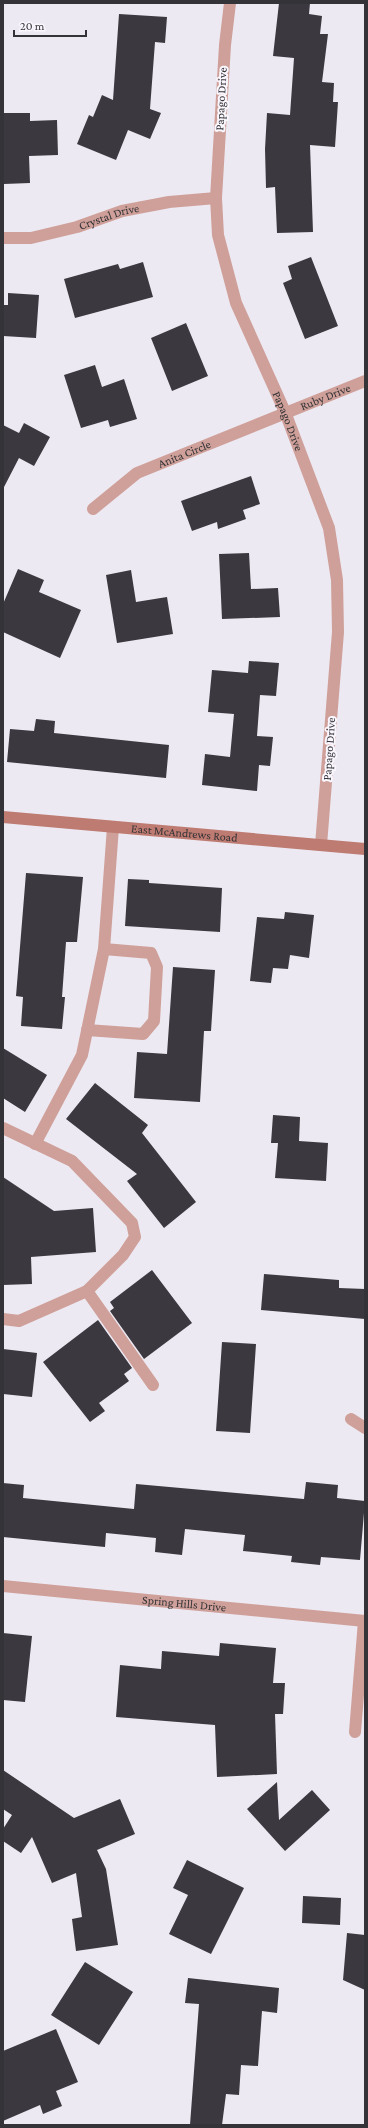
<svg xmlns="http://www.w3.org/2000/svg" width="368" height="2128" viewBox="0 0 368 2128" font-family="'Crimson Pro',serif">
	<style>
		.building { fill: #3b383f }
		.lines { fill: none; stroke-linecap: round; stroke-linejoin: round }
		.street { stroke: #cfa099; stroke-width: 12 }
		.secondary { stroke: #be7b71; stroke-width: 12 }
		.labels { text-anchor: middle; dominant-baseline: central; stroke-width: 4; stroke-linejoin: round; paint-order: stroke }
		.street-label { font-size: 12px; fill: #343337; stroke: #faf7fe }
	</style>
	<rect width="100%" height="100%" fill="#ede9f3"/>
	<path class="building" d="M 279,3 L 310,3 L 309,14 L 322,16 L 320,34 L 328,34 L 322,82 L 334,83 L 333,102 L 338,102 L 335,147 L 310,145 L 313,232 L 277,233 L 275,187 L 266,188 L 265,149 L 267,113 L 290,115 L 294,58 L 273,56 Z
		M 119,14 L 167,17 L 165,43 L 155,42 L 150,109 L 161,113 L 150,139 L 128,130 L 116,160 L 77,144 L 89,115 L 93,117 L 102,95 L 113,100 Z
		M 3,113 L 30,113 L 30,121 L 57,120 L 58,155 L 29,156 L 30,183 L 4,184 Z
		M 311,257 L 338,326 L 305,339 L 283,283 L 292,279 L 288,266 Z
		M 143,262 L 153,297 L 75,318 L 64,279 L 118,264 L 120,269 Z
		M 8,293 L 39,295 L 36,338 L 3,336 L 3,305 L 8,305 Z
		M 186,323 L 208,376 L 172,391 L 151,338 Z
		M 95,365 L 102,387 L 124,379 L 137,419 L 110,427 L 108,420 L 81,428 L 64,375 Z
		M 24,423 L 50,437 L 34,466 L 19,458 L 3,489 L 3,425 L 19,433 Z
		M 251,476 L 260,504 L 243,510 L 246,519 L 218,529 L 217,522 L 192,531 L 181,501 Z
		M 249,553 L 251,589 L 278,588 L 280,617 L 222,619 L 219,554 Z
		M 18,569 L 44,580 L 39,592 L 81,610 L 60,658 L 3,632 L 3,604 Z
		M 131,570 L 136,602 L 167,597 L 173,634 L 117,643 L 106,575 Z
		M 249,661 L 279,663 L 276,696 L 260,695 L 257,736 L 273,737 L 270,766 L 259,765 L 257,791 L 202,785 L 205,754 L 230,757 L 234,714 L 208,712 L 212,670 L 248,673 Z
		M 36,719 L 55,721 L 54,733 L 169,745 L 166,778 L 7,762 L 10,729 L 34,731 Z
		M 26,873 L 83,877 L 77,942 L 66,942 L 62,997 L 65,997 L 62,1029 L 21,1026 L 23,997 L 16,996 Z
		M 128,879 L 149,880 L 149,883 L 222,888 L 220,932 L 125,926 Z
		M 285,912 L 314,915 L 309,958 L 290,955 L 288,969 L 273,968 L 271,983 L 250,981 L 257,917 L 284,919 Z
		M 173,967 L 215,970 L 211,1031 L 204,1031 L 200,1102 L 134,1098 L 137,1052 L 167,1054 Z
		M 3,1048 L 47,1075 L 25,1112 L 3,1098 Z
		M 95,1083 L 148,1125 L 142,1133 L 196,1202 L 164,1228 L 127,1181 L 137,1174 L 66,1119 Z
		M 273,1115 L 300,1117 L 299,1141 L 328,1143 L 326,1181 L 275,1178 L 278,1143 L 271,1143 Z
		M 3,1177 L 54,1211 L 93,1208 L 96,1252 L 31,1257 L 32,1284 L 3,1285 Z
		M 152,1270 L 192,1323 L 144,1359 L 110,1311 L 114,1308 L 110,1302 Z
		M 264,1274 L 339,1280 L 339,1288 L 365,1289 L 365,1319 L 261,1310 Z
		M 98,1320 L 132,1368 L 124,1374 L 129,1381 L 99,1403 L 105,1411 L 90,1422 L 43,1362 Z
		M 222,1342 L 256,1344 L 250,1433 L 216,1431 Z
		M 3,1349 L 37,1353 L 32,1397 L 3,1394 Z
		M 306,1482 L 338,1485 L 337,1498 L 365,1501 L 360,1560 L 321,1557 L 320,1565 L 291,1562 L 292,1556 L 243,1551 L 245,1535 L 185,1529 L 182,1555 L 155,1552 L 156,1538 L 106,1533 L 105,1547 L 3,1537 L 3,1483 L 24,1485 L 23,1498 L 134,1509 L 136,1484 L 304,1499 Z
		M 3,1633 L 32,1636 L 25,1702 L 3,1700 Z
		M 220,1643 L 276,1648 L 273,1683 L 285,1683 L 283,1714 L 275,1714 L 277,1774 L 217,1777 L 215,1725 L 116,1717 L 120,1665 L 161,1669 L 162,1651 L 219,1656 Z
		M 3,1770 L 74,1818 L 120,1799 L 135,1834 L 97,1850 L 106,1869 L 118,1945 L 76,1951 L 72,1919 L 82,1917 L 76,1873 L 52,1883 L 32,1837 L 21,1853 L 3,1841 L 3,1829 L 12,1815 L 3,1809 Z
		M 277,1782 L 279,1820 L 312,1790 L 330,1810 L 285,1851 L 247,1809 Z
		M 187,1860 L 244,1888 L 211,1954 L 169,1934 L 188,1895 L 173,1888 Z
		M 303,1896 L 341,1898 L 340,1925 L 302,1923 Z
		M 347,1933 L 365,1935 L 365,1990 L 343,1980 Z
		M 85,1962 L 133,1992 L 99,2045 L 51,2015 Z
		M 188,1978 L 279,1988 L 277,2013 L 262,2011 L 258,2066 L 241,2065 L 239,2095 L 226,2094 L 222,2125 L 190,2125 L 199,2004 L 185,2003 Z
		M 56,2029 L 78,2082 L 56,2091 L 62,2106 L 43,2114 L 40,2105 L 3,2121 L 3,2051 Z"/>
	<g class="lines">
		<g class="street">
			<path id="s1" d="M 230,3 L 225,45 L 216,198 L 218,235 L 236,303 L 285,412 L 329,528 L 337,580 L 338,632 L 321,845"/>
			<path id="s2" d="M 3,238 L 31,238 L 77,227 L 122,211 L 169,202 L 216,198"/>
			<path id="s3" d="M 93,509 L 137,473 L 365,381"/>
			<path d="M 87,1030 L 143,1034 L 154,1021 L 157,967 L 151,953 L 104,949"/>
			<path d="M 3,1128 L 72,1161 L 132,1223 L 135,1237 L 123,1255 L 87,1291 L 19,1321 L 3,1319"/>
			<path d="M 35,1144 L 82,1055 L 104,949 L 113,827"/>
			<path d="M 87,1291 L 153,1385"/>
			<path d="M 351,1419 L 365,1428"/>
			<path id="s4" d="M 3,1586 L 365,1621"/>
			<path d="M 355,1732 L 364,1621"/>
		</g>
		<path class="secondary" id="s5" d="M 3,817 L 365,849"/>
	</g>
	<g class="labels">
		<g class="street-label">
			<text transform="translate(221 99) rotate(-87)">Papago Drive</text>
			<text stroke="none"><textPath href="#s2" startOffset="109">Crystal Drive</textPath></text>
			<text stroke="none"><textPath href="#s3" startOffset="260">Ruby Drive</textPath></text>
			<text stroke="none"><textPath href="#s1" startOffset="432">Papago Drive</textPath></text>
			<text stroke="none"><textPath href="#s3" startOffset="108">Anita Circle</textPath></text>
			<text transform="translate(329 749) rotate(-86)">Papago Drive</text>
			<text stroke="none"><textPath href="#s5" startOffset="182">East McAndrews Road</textPath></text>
			<text stroke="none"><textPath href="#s4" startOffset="182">Spring Hills Drive</textPath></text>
		</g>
	</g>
	<rect width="368" height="2128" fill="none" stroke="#343337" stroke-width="8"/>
	<path d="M14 30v6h72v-6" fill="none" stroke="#343337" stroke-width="2"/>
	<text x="20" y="30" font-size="12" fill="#343337" stroke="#faf7fe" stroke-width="3" paint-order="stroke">20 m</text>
</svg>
